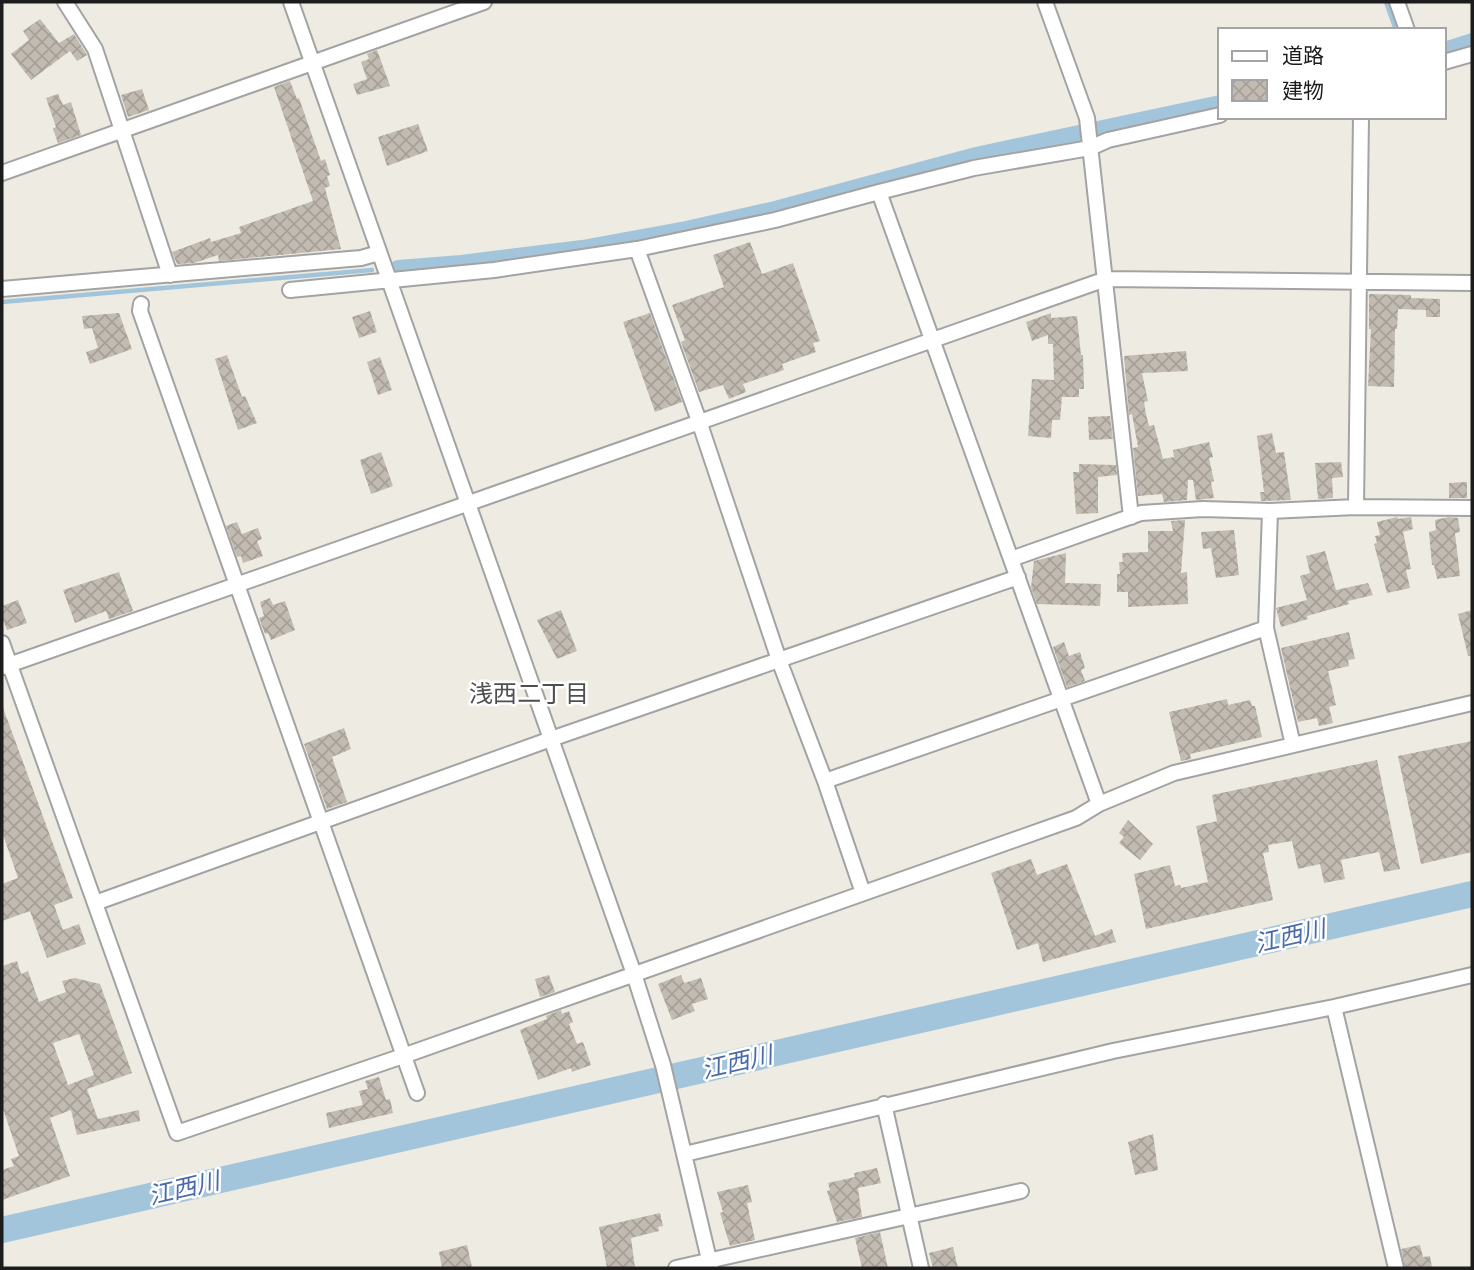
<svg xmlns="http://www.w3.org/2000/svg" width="1474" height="1270" viewBox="0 0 1474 1270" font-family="'Space Grotesk','Noto Sans JP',sans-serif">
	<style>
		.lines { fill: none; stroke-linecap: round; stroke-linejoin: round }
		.stream { stroke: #a3c5db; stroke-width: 4.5 }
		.canal { stroke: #a3c5db; stroke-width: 16 }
		.river { stroke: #a3c5db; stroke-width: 26 }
		.building { fill: url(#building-cross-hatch); fill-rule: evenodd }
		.minor-casing { stroke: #a3a3a3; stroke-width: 18 }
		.minor { stroke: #fff; stroke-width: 14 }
		.labels { text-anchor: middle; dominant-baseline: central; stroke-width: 5; stroke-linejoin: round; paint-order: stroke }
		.neighbourhood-label { font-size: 24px; fill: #4f4f4f; stroke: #fff }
		.water-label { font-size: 24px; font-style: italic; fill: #4b6aaa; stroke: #fff }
	</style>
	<defs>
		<pattern id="building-cross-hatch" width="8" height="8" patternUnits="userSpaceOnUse" patternTransform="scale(1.75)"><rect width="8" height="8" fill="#c2bbb2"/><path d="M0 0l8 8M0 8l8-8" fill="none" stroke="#a6a098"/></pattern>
	</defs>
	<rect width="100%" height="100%" fill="#eeece2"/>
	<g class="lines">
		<path class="stream" d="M 1386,2 L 1396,30
			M 2,302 L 372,270"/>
		<path class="canal" d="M 1444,50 L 1472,41
			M 398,268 L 461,263 L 582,248 L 686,229 L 775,209 L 976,155 L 1220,103"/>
		<path class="river" d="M 2,1230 L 1472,894"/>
	</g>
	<path class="building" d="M 40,19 L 59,43 L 74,34 L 87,55 L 77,61 L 70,51 L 31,80 L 11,54 L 29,40 L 23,31 Z
		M 377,50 L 390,86 L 357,95 L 353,84 L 367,79 L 361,62 L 369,59 L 367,54 Z
		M 290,81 L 297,99 L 299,98 L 321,161 L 325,159 L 330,175 L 327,176 L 330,186 L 325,188 L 341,249 L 219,261 L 218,255 L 194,263 L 177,264 L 172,252 L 210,238 L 211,242 L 241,233 L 239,227 L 313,201 L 274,87 Z
		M 142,89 L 149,110 L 128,117 L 121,95 Z
		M 58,94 L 63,105 L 71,102 L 81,135 L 58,143 L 53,129 L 56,127 L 46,98 Z
		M 418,124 L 428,151 L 387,166 L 378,137 Z
		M 750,242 L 762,274 L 793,263 L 820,341 L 813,343 L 816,352 L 782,364 L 784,370 L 743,384 L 746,392 L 729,399 L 723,385 L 699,392 L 681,342 L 685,340 L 672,305 L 724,287 L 713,255 Z
		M 1369,294 L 1411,295 L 1411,298 L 1440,299 L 1440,317 L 1426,317 L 1426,310 L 1398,309 L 1397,329 L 1395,329 L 1394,387 L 1368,386 L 1371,329 L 1369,329 Z
		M 370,311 L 377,332 L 359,338 L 352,317 Z
		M 119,313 L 132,349 L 90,364 L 86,352 L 98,348 L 92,328 L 84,329 L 82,316 Z
		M 650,313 L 682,402 L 655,412 L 623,322 Z
		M 1051,313 L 1051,318 L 1077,316 L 1081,355 L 1083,355 L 1084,389 L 1079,389 L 1079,397 L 1062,397 L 1060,420 L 1052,420 L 1051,438 L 1028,436 L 1032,379 L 1054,380 L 1053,344 L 1048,344 L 1048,335 L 1032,341 L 1026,322 Z
		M 1186,351 L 1188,371 L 1142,373 L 1148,401 L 1144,402 L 1146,414 L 1149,426 L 1154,425 L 1163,459 L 1174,457 L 1173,450 L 1209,442 L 1213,457 L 1209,458 L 1214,481 L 1211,482 L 1214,498 L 1196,500 L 1193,480 L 1188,480 L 1187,500 L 1164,502 L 1162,494 L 1138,496 L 1133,448 L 1138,447 L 1132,414 L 1129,415 L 1124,356 Z
		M 227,355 L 241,394 L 242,397 L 245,396 L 257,423 L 238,430 L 215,359 Z
		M 380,357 L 392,390 L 378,395 L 367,362 Z
		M 1110,416 L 1113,439 L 1089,440 L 1088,417 Z
		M 1272,433 L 1276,453 L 1284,452 L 1291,500 L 1261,501 L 1260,492 L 1264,492 L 1257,436 Z
		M 381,452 L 393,486 L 371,494 L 360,460 Z
		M 1341,462 L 1343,477 L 1332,478 L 1333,498 L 1318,499 L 1315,463 Z
		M 1079,464 L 1116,465 L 1117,475 L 1098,477 L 1098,513 L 1076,514 L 1073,472 L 1079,472 Z
		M 1467,482 L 1467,498 L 1449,498 L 1449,483 Z
		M 1397,517 L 1398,519 L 1411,517 L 1413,529 L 1403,532 L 1411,569 L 1406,570 L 1410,588 L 1387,593 L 1374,544 L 1377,543 L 1375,536 L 1380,535 L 1377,522 Z
		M 1449,517 L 1458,518 L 1460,532 L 1455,533 L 1460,576 L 1437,579 L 1434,565 L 1432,565 L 1429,532 L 1436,530 L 1435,520 Z
		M 1185,520 L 1181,573 L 1187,572 L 1188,604 L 1128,607 L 1128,592 L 1117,592 L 1117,574 L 1120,574 L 1119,562 L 1123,562 L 1122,553 L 1148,552 L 1148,531 L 1173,531 L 1171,521 Z
		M 237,522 L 242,534 L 258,528 L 262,539 L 257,541 L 263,556 L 243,563 L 241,556 L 237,557 L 226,526 Z
		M 1234,530 L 1239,575 L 1216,578 L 1211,548 L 1203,549 L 1201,532 Z
		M 1325,551 L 1336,590 L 1368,583 L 1373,595 L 1348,601 L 1349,604 L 1307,616 L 1308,619 L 1281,627 L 1276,608 L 1307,600 L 1300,576 L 1310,573 L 1306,556 Z
		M 1066,553 L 1065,583 L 1101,584 L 1100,606 L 1037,604 L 1031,587 L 1034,561 Z
		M 119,572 L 133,611 L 109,619 L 106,611 L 75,623 L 63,590 Z
		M 270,598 L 273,605 L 285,601 L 295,630 L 271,640 L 268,633 L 265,634 L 259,618 L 264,616 L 260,602 Z
		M 18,600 L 27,623 L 7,630 L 2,617 L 2,606 Z
		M 561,610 L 577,651 L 557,659 L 537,620 Z
		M 1472,610 L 1472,656 L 1468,656 L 1458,614 Z
		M 1349,632 L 1355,659 L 1348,660 L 1349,666 L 1328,671 L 1336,705 L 1329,707 L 1333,723 L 1319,726 L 1317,718 L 1298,722 L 1281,648 Z
		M 1064,642 L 1069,656 L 1080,652 L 1085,668 L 1081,670 L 1085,681 L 1067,687 L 1053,647 Z
		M 1227,699 L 1228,705 L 1250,700 L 1252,706 L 1255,706 L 1262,737 L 1190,754 L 1191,759 L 1181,761 L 1169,712 Z
		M 2,705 L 73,898 L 54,905 L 63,930 L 79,924 L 86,944 L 47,958 L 30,911 L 2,921 L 2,884 L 18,878 L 2,832 Z
		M 344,728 L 351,749 L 332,757 L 347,802 L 327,809 L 304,744 Z
		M 1472,741 L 1472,852 L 1421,864 L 1398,756 Z
		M 1377,760 L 1400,869 L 1384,872 L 1379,852 L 1341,860 L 1345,879 L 1324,883 L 1320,864 L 1298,869 L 1292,841 L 1268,845 L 1269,852 L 1263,853 L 1273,900 L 1146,929 L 1134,874 L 1170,865 L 1175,886 L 1180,885 L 1181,888 L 1208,882 L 1196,826 L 1217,821 L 1212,795 Z
		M 1128,820 L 1153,844 L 1140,860 L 1119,843 L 1124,837 L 1119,833 Z
		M 1031,859 L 1037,875 L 1067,864 L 1095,936 L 1112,929 L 1116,942 L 1043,962 L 1038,943 L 1017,950 L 991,873 Z
		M 17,961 L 21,974 L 28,971 L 39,1002 L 66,992 L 62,981 L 75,978 L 100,984 L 132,1073 L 87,1089 L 98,1119 L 139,1110 L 140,1121 L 77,1135 L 71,1110 L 50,1118 L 70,1176 L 2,1200 L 2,1170 L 14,1166 L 11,1159 L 19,1156 L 2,1106 L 2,966 ZM 79,1034 L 94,1075 L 68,1085 L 53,1043 Z
		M 549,975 L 555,992 L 540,997 L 535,979 Z
		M 681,975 L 684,983 L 701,978 L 708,999 L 692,1004 L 695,1011 L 672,1020 L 658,984 Z
		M 561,1010 L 562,1014 L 569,1011 L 573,1022 L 569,1024 L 577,1044 L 583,1042 L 591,1065 L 572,1072 L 571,1068 L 538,1080 L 520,1030 L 547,1019 L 546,1016 Z
		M 379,1077 L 386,1100 L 390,1099 L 393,1113 L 329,1128 L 326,1113 L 363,1105 L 359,1091 L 368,1089 L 365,1081 Z
		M 1153,1134 L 1158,1170 L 1135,1175 L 1128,1142 Z
		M 877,1168 L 881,1183 L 858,1188 L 862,1217 L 837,1222 L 827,1191 L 830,1190 L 828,1183 L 855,1177 L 854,1173 Z
		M 748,1185 L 752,1202 L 747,1203 L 755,1240 L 730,1246 L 720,1213 L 723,1212 L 717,1192 Z
		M 660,1213 L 663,1226 L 658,1227 L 659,1231 L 631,1238 L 635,1268 L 607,1268 L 599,1227 Z
		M 880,1232 L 888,1268 L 862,1268 L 855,1238 Z
		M 467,1245 L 472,1267 L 442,1268 L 439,1252 Z
		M 1420,1245 L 1423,1257 L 1430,1256 L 1432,1268 L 1405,1268 L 1401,1249 Z
		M 953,1247 L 958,1268 L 933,1268 L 929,1253 Z"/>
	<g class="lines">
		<defs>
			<path id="minor" d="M 65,2 L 95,49 L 170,275
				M 291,2 L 634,974 L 663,1065 L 711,1268
				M 1045,2 L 1087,118 L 1131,517
				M 1397,2 L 1407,30
				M 1444,62 L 1472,54
				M 2,173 L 484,2
				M 2,289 L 361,258 L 379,253
				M 290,290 L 494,270 L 637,249
				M 141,304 L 140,311 L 417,1093
				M 1356,507 L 1361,117
				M 1270,511 L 1266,628 L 1293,745
				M 1011,559 L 1141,513 L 1203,509 L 1270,511 L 1356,507 L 1472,508
				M 2,643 L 177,1133 L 403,1056 L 1076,818 L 1099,804 L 1174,773 L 1472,703
				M 3,667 L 1106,279 L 1472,283
				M 825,781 L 1266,628
				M 1099,804 L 879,192 L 974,168 L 1090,148 L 1108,140 L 1220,115
				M 863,893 L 825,781 L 779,660 L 699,421 L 637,249 L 775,220 L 879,192
				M 95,903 L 551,739 L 1018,577
				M 1334,1007 L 1396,1268
				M 884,1104 L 921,1268
				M 685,1154 L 1113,1051 L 1334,1007 L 1472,975
				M 676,1268 L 1021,1191"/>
		</defs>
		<use href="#minor" class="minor-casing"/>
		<use href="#minor" class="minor"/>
	</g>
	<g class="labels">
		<g class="neighbourhood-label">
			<text x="529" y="693">浅西二丁目</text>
		</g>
		<g class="water-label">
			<text transform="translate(1290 936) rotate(-13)">江西川</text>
			<text transform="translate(737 1062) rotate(-13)">江西川</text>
			<text transform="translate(184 1188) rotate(-13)">江西川</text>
		</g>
	</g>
	<rect width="1474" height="1270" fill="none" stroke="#1c1c1c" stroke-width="7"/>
	<rect x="1218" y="28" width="228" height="91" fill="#ffffff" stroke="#a4a4a4" stroke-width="2"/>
	<rect x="1232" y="51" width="35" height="10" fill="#ffffff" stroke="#a4a4a4" stroke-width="2"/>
	<text x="1282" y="63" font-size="21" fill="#1c1c1c">道路</text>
	<rect x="1232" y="80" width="35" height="21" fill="url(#building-cross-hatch)" stroke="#a4a4a4" stroke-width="2"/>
	<text x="1282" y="98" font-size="21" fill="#1c1c1c">建物</text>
</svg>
